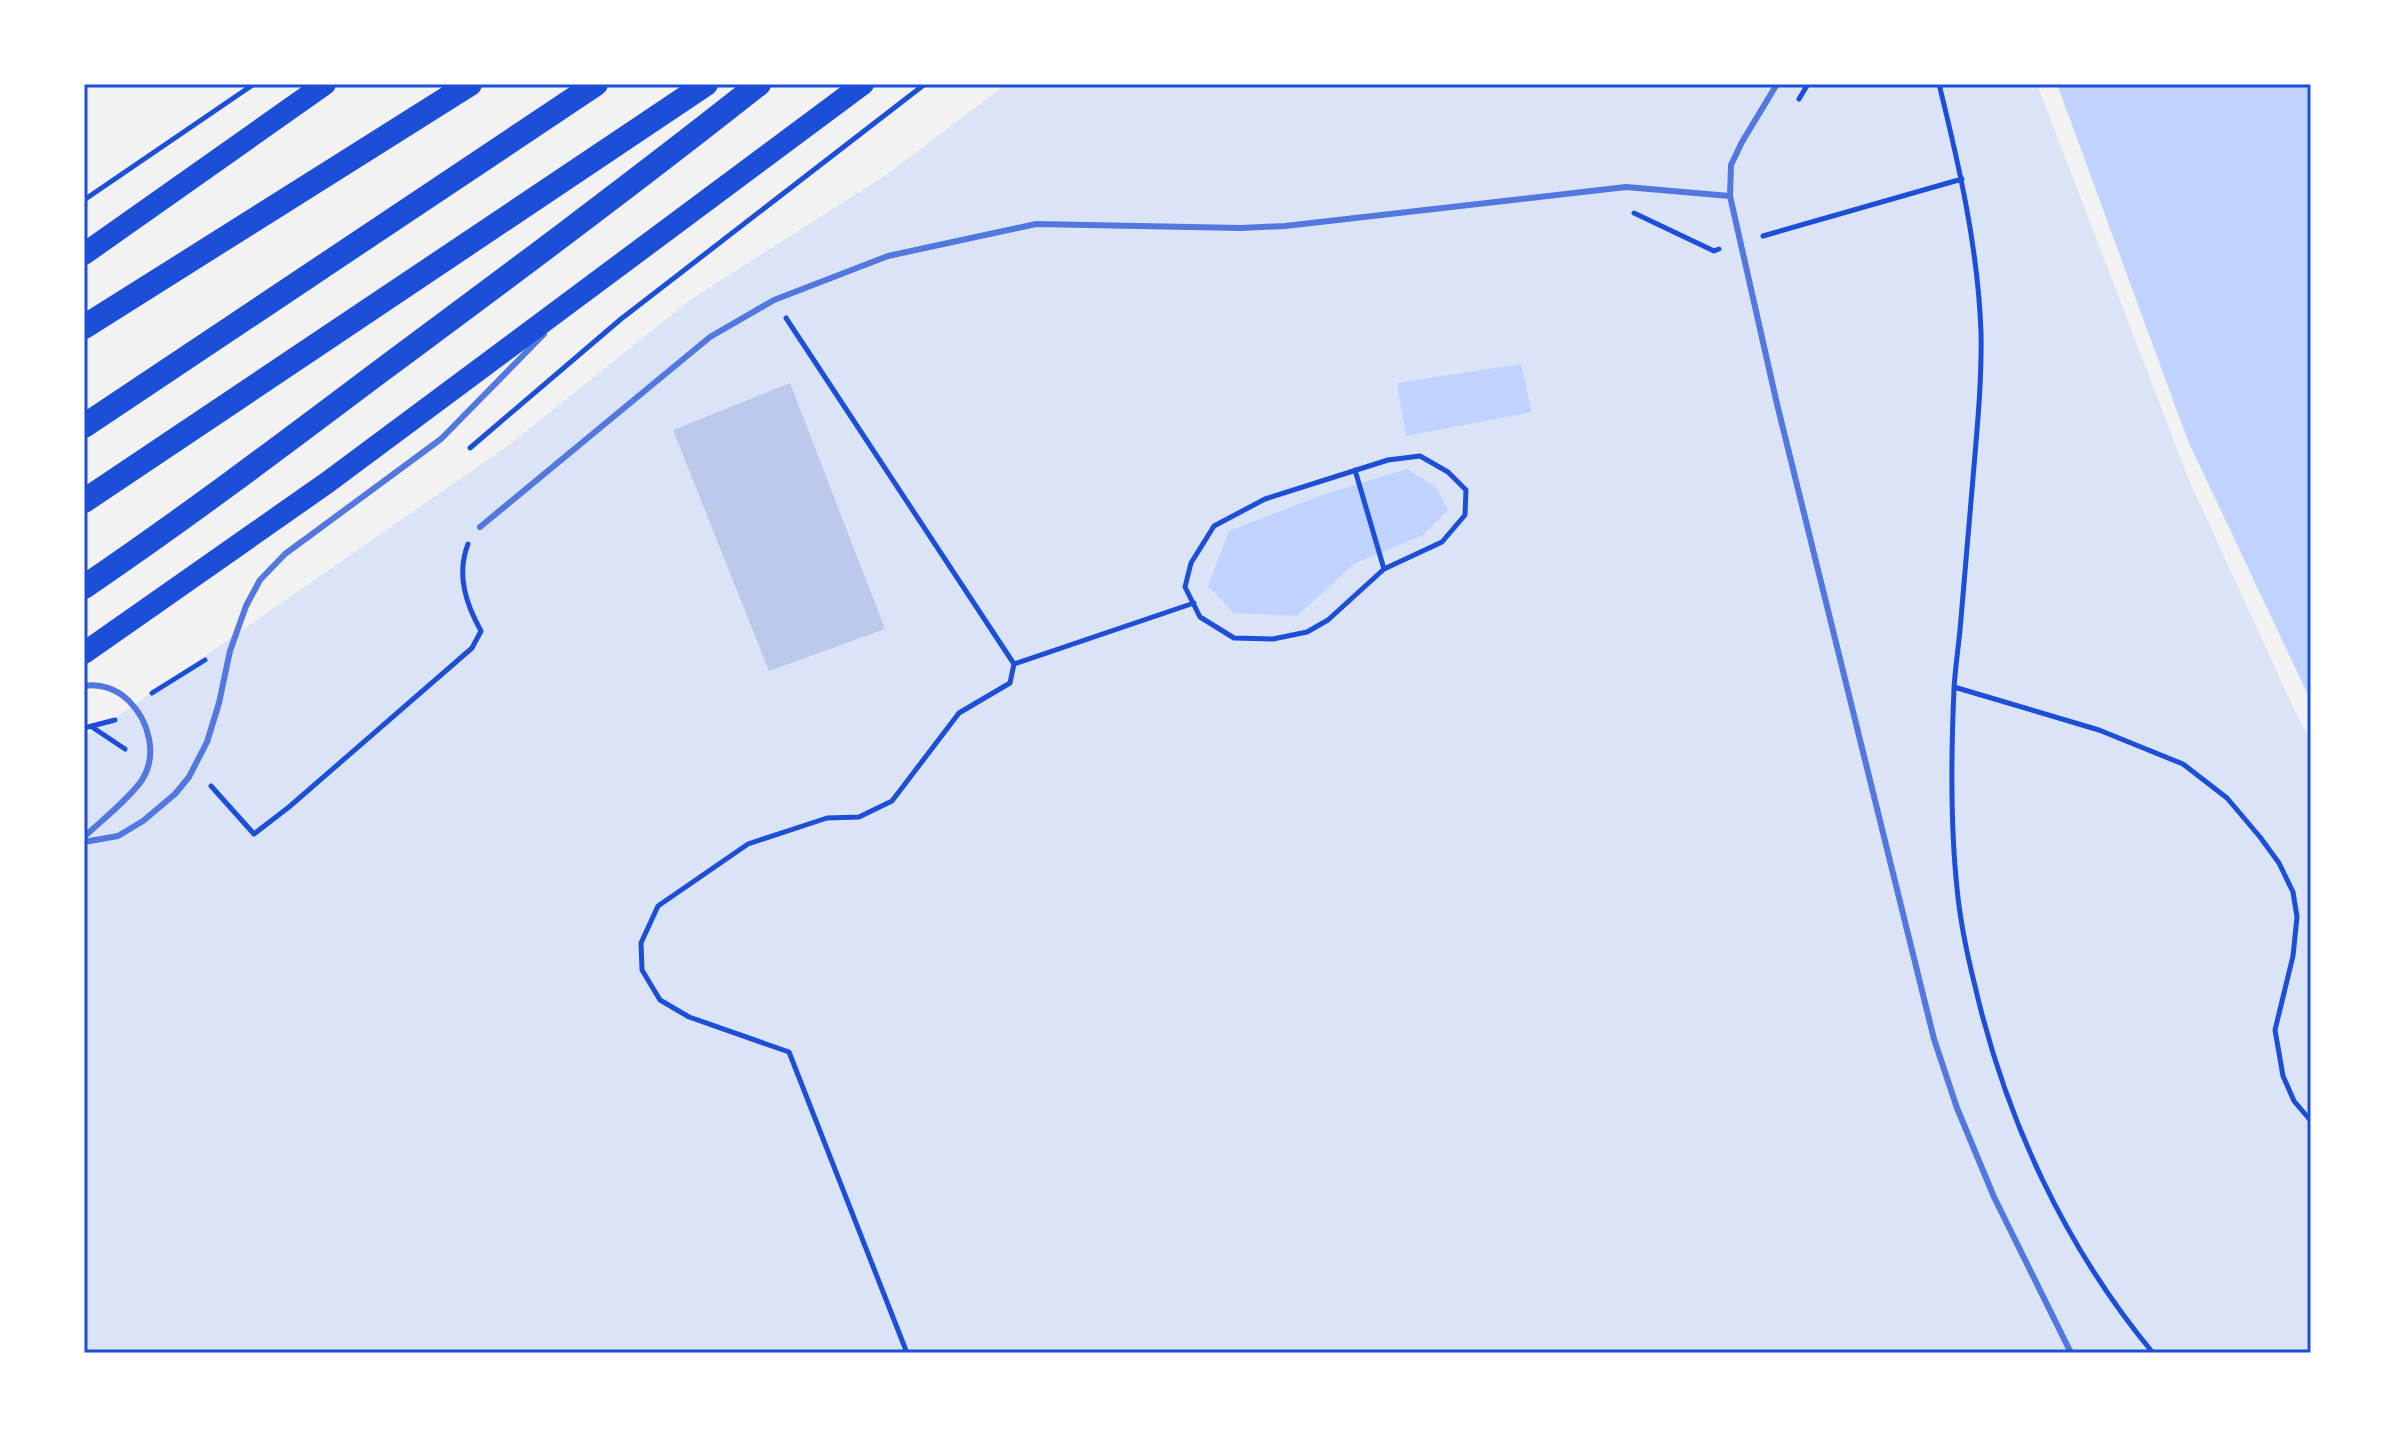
<svg xmlns="http://www.w3.org/2000/svg" width="2395" height="1437" viewBox="0 0 2395 1437" font-family="'DejaVu Sans',sans-serif">
	<style>
		.green { fill: #dbe4f7 }
		.water { fill: #bfd3fe }
		.building { fill: #bdc9ec }
		.lines { fill: none; stroke-linecap: round; stroke-linejoin: round }
		.path { stroke: #1d4ed8; stroke-width: 5 }
		.service { stroke: #5277de; stroke-width: 6 }
		.trunk { stroke: #1d4ed8; stroke-width: 22 }
		.motorway { stroke: #1d4ed8; stroke-width: 24 }
		.neatline { fill: none; stroke: #1d4ed8; stroke-width: 3 }
	</style>
	<rect width="100%" height="100%" fill="#f2f2f2"/>
	<path class="green" d="M 1006,84 L 2037,84 L 2189,480 L 2299,720 L 2311,739 L 2311,1353 L 84,1353 L 84,737 L 124,712 L 509,445 L 690,300 L 889,173 Z"/>
	<path class="water" d="M 2057,84 L 2311,84 L 2311,701 L 2188,441 Z
		M 1521,364 L 1532,412 L 1406,436 L 1397,383 Z
		M 1407,469 L 1436,487 L 1448,510 L 1423,535 L 1354,564 L 1297,616 L 1234,613 L 1208,586 L 1229,531 L 1322,495 Z"/>
	<path class="building" d="M 790,383 L 885,629 L 769,671 L 673,430 Z"/>
	<g class="lines">
		<path class="path" d="M 1939,84 C 1959,165 1978,248 1981,332 C 1982,381 1977,430 1973,478 C 1969,529 1964,579 1960,630 C 1958,650 1955,670 1954,689 C 1951,756 1950,822 1957,888 C 1960,921 1967,954 1975,986 C 2006,1120 2065,1247 2153,1353
			M 1799,99 L 1808,84
			M 84,200 L 254,84
			M 1634,213 L 1714,251 L 1719,249
			M 1763,236 L 1962,179
			M 786,318 L 1014,664 L 1010,683 L 959,713 L 892,801 L 859,817 L 827,818 L 748,844 L 658,906 L 641,943 L 642,970 L 660,1000 L 689,1017 L 789,1052 L 907,1353
			M 470,448 L 621,319 L 925,84
			M 1420,456 L 1448,472 L 1466,490 L 1465,515 L 1442,542 L 1384,569 L 1328,620 L 1307,632 L 1273,639 L 1234,638 L 1200,617 L 1185,587 L 1191,563 L 1214,526 L 1265,499 L 1388,460 Z
			M 1355,470 L 1384,569
			M 1014,664 L 1194,603
			M 1954,687 L 2099,730 L 2183,764 L 2227,798 L 2260,837 L 2279,863 L 2293,892 L 2297,917 L 2293,956 L 2275,1030 L 2283,1076 L 2294,1101 L 2311,1121
			M 152,693 L 205,660
			M 92,727 L 125,749
			M 84,728 L 115,720
			M 211,786 L 254,834 L 289,807 L 472,648 L 481,631 C 466,604 456,575 468,544"/>
		<path class="service" d="M 1777,84 L 1742,142 L 1731,165 L 1730,196 L 1777,404 L 1934,1039 L 1957,1108 L 1994,1197 L 2071,1353
			M 480,527 L 710,337 L 774,300 L 888,256 L 1036,224 L 1241,228 L 1285,226 L 1626,187 L 1730,196
			M 84,686 C 100,683 117,689 129,701 C 149,721 158,755 142,780 C 129,799 101,821 84,837
			M 84,842 L 118,836 L 143,821 L 175,794 L 189,777 L 207,742 L 219,703 L 230,651 L 246,606 L 260,580 L 285,554 L 441,439 L 544,334"/>
		<path class="trunk" d="M 84,254 L 325,84
			M 84,653 L 328,482 L 863,84"/>
		<path class="motorway" d="M 84,327 L 470,84
			M 84,426 L 596,84
			M 84,501 L 706,84
			M 84,587 C 184,519 281,446 378,373 C 506,278 634,183 759,84"/>
	</g>
	<rect width="2395" height="1437" fill="none" stroke="#ffffff" stroke-width="172"/>
	<rect x="86" y="86" width="2223" height="1265" class="neatline"/>
</svg>
